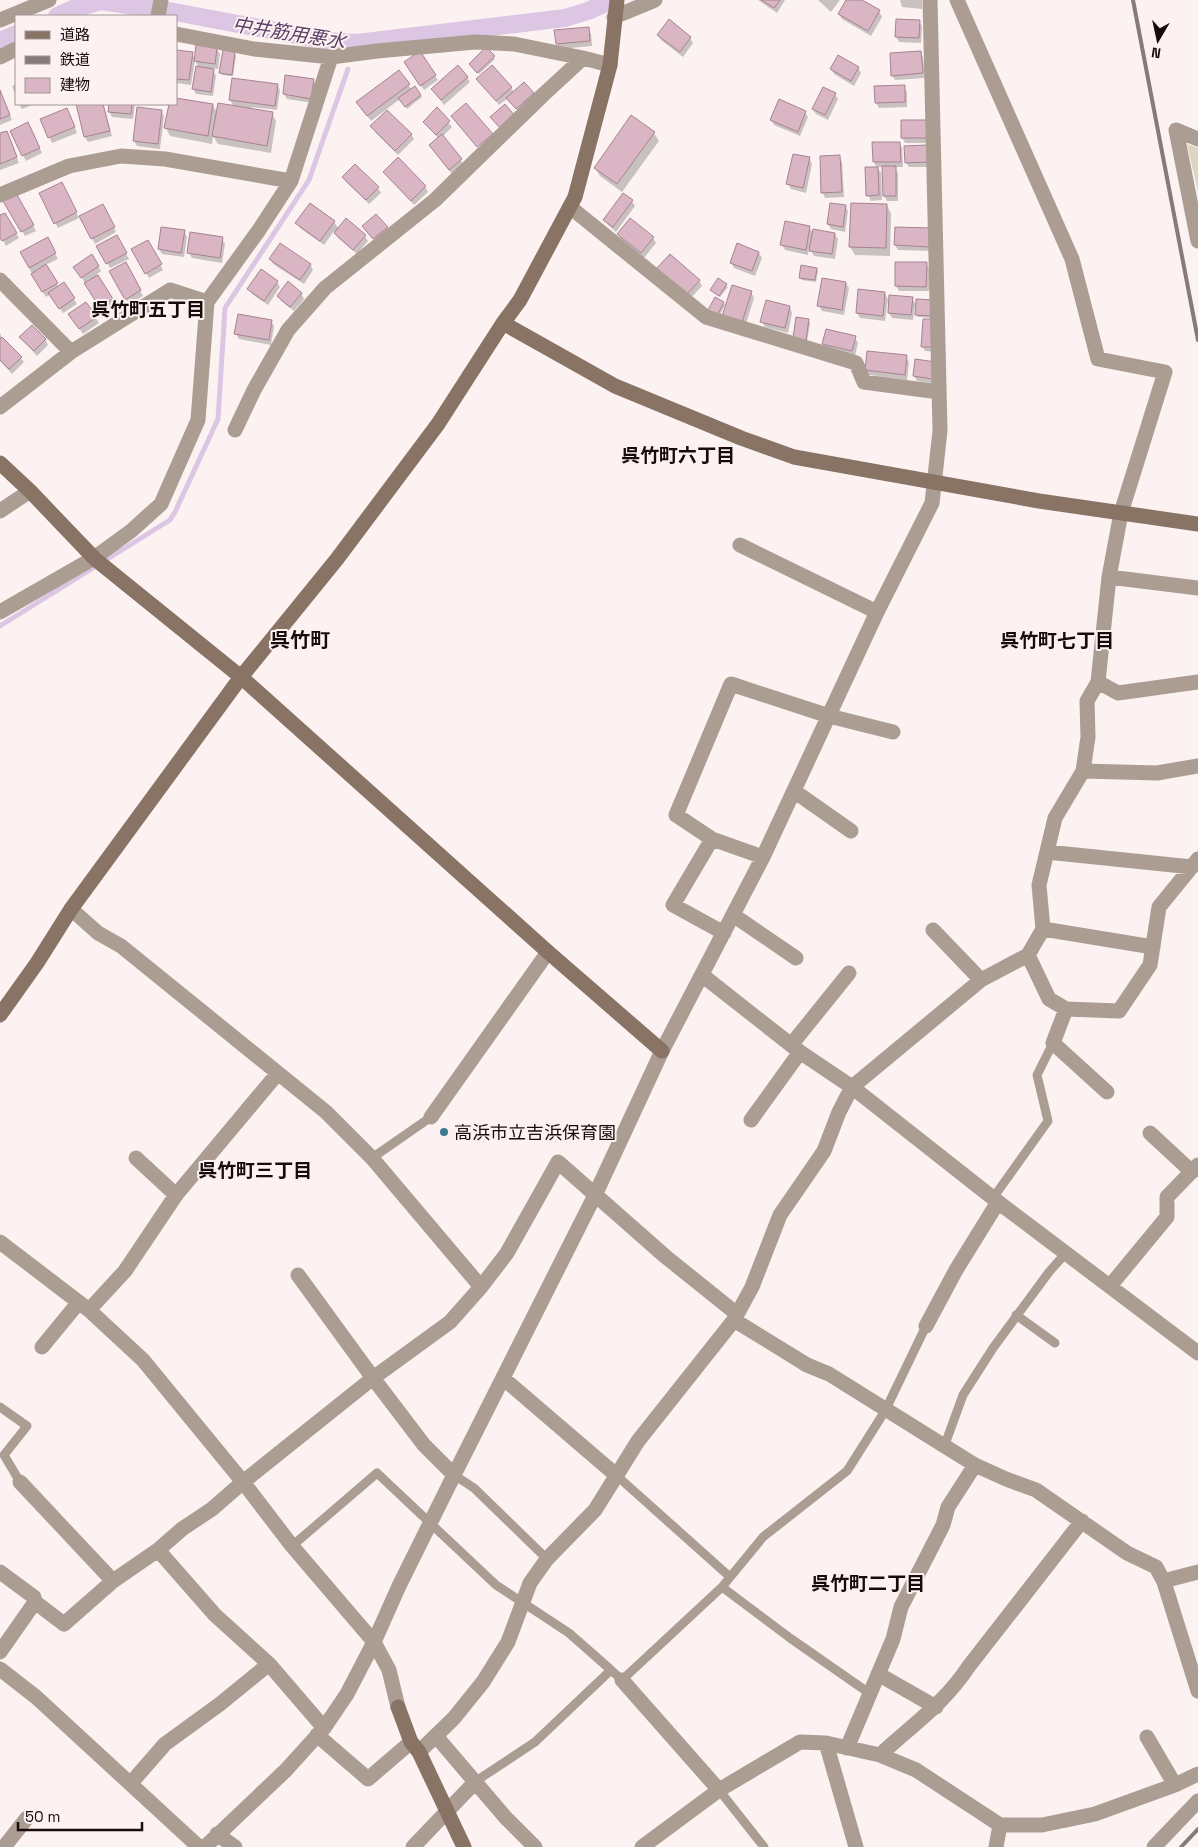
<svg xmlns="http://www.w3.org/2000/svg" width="1198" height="1847" viewBox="0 0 1198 1847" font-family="'Space Grotesk','Noto Sans JP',sans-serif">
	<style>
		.green { fill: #ddd5c1 }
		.shadow { fill: #0003 }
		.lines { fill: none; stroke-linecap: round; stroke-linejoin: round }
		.stream { stroke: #ddc6e3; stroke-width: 5 }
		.canal { stroke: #ddc6e3; stroke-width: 18 }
		.building { fill: #dab6c5; stroke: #a78292 }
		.lane { stroke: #ac9d93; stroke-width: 9 }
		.street { stroke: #ac9d93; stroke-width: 15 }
		.secondary { stroke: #887365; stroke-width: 15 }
		.rail { stroke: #867b7a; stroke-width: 4 }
		.poi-dot { fill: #3b7a8f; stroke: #fbf2f1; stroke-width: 2 }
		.labels { text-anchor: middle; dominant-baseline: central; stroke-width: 4; stroke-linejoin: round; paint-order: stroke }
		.poi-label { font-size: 18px; fill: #190b0a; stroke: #fbf2f1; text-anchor: start }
		.water-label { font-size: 19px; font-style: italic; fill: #5d3d66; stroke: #fbf2f1 }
		.neighbourhood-label { font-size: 19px; font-weight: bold; fill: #190b0a; stroke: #fbf2f1 }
		.quarter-label { font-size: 20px; font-weight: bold; fill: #190b0a; stroke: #fbf2f1 }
	</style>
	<rect width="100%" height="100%" fill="#fbf2f1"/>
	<path class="green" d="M 1187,144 L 1198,148 L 1198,192 Z"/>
	<path class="shadow" d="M 758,0 L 785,0 L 777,13 Z
		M 818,0 L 840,0 L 831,12 Z
		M 847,0 L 859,0 L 879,11 L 882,17 L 871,36 L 842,19 L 839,14 Z
		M 900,0 L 922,0 L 922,9 L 902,7 Z
		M 919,21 L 922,26 L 921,43 L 899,42 L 896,37 Z
		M 588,29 L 591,34 L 592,46 L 560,49 L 557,43 Z
		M 658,35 L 690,38 L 693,43 L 683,57 L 661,40 Z
		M 217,49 L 220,54 L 218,69 L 212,68 L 216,76 L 213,96 L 196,94 L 193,88 L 199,68 L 195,60 L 191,85 L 176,83 L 176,51 L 192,54 L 195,59 Z
		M 920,52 L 923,57 L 925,78 L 895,80 L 892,75 Z
		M 419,53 L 438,80 L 424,90 L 408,67 Z
		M 235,54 L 236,56 L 233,76 L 222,75 L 220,72 Z
		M 493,57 L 495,59 L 479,74 L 471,66 Z
		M 858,68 L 861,73 L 854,86 L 834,74 L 831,69 Z
		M 399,72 L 412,90 L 415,88 L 422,97 L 407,109 L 400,99 L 371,121 L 361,108 Z
		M 287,76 L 313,80 L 316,85 L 313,103 L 287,99 L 284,94 Z
		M 467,77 L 470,82 L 444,105 L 432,89 Z
		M 478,79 L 511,87 L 514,93 L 524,84 L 536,99 L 520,113 L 508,98 L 499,105 Z
		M 16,84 L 16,97 L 12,86 Z
		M 277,85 L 280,90 L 277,110 L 252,107 L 252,110 L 272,113 L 276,121 L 271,153 L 218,144 L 213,136 L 212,144 L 170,136 L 166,128 L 170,104 L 213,105 L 217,113 L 234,107 L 230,100 Z
		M 904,87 L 907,92 L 907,107 L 879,108 L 876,103 L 875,88 Z
		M 0,92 L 12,120 L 0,125 Z
		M 835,94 L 838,99 L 828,120 L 816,114 L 813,109 Z
		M 19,104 L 35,104 L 22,109 Z
		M 77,104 L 103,104 L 112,136 L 88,142 L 85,137 Z
		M 110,104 L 135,104 L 133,119 L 112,117 L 109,111 Z
		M 437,109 L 452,127 L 442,137 L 464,165 L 452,174 L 430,146 L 439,139 L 424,122 Z
		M 161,111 L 164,116 L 160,149 L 137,146 L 134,141 Z
		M 805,112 L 808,117 L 800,136 L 774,125 L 771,120 Z
		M 70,115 L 77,133 L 52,143 L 42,120 Z
		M 927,121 L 930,143 L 905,143 L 902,138 Z
		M 372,127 L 411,134 L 414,139 L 398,155 L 375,132 Z
		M 31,129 L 42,153 L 26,161 L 12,132 Z
		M 654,133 L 659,141 L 622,192 L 600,176 L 595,168 Z
		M 0,135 L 9,137 L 19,163 L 0,170 Z
		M 899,143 L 902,148 L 903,167 L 894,167 L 898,173 L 898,201 L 887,201 L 883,194 L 883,167 L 877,167 L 881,173 L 882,200 L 871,201 L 868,195 L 877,168 L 874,162 L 873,144 Z
		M 928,146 L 931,167 L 909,167 L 906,162 Z
		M 839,157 L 842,162 L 844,197 L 825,198 L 823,193 L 821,158 Z
		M 809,158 L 812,164 L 806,193 L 791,189 L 788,184 Z
		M 384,172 L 425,186 L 428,192 L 414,205 Z
		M 343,177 L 378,188 L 381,193 L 369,204 L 346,182 Z
		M 64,188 L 79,218 L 102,206 L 116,232 L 95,244 L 81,217 L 58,228 L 40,194 Z
		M 16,195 L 36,231 L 25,236 L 5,201 Z
		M 632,201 L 635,206 L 616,232 L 608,225 L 605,220 Z
		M 310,204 L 334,222 L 339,229 L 346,220 L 365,236 L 368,241 L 357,254 L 338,238 L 334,231 L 324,245 L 300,228 L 297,223 Z
		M 887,205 L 891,214 L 890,256 L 855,255 L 850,247 Z
		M 845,206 L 848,211 L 845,232 L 831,229 L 828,224 Z
		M 4,214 L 19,238 L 6,246 L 0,235 L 0,217 Z
		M 630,219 L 653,238 L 656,243 L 644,258 L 621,239 L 618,234 Z
		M 387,227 L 390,232 L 377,243 L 367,231 Z
		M 809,227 L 813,233 L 835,234 L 838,239 L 835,259 L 814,256 L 809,248 L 808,255 L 785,250 L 782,245 Z
		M 930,230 L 933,251 L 898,250 L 895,245 Z
		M 184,231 L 187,237 L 184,257 L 162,254 L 159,249 Z
		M 117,237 L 129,259 L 110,268 L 98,246 Z
		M 47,239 L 58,259 L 45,265 L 59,287 L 64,284 L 77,304 L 63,313 L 50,294 L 46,297 L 35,280 L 22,253 Z
		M 222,239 L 225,244 L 222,263 L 192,258 L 189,253 Z
		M 148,242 L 163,270 L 149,278 L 133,250 Z
		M 759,253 L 762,258 L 755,276 L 734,268 L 731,262 Z
		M 92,256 L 101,271 L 96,275 L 115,305 L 104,312 L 78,272 Z
		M 270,259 L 310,264 L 313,270 L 304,284 L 273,264 Z
		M 897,263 L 926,263 L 929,268 L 929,291 L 899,291 L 896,286 Z
		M 125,264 L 143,296 L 129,304 L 110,272 Z
		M 817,269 L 818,271 L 816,282 L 802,280 L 800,278 Z
		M 660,275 L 699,280 L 702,286 L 688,301 Z
		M 277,282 L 280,287 L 268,305 L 252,294 L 249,289 Z
		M 846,283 L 849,288 L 844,315 L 822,311 L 819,306 Z
		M 726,285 L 728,287 L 720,297 L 711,290 Z
		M 751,292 L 754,298 L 745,327 L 727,321 Z
		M 301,293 L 304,299 L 294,311 L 281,301 L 278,296 Z
		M 885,294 L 888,299 L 885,321 L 860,318 L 857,313 Z
		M 912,298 L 915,304 L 913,320 L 892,318 L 889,313 Z
		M 933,301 L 934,318 L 918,317 L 916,315 Z
		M 86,303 L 99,323 L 83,334 L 73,319 Z
		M 723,303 L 725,305 L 719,316 L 711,312 Z
		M 790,307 L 792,313 L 788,333 L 765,327 L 762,322 Z
		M 797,319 L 808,320 L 810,323 L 807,342 Z
		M 924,320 L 935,352 L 925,351 L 922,346 Z
		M 271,321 L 274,326 L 271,345 L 239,339 L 236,334 Z
		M 0,333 L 2,338 L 24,362 L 12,374 L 0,361 Z
		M 21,338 L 45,339 L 48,345 L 37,356 Z
		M 855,338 L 858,343 L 855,356 L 827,349 L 824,344 Z
		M 906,357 L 909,362 L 907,380 L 869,375 L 866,370 Z
		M 916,361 L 936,384 L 917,381 L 914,376 Z"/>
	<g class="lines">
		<path class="stream" d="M 356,45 L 357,43
			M 0,626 L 170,520 L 175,512 L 218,419 L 225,308 L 309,180 L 348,69"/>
		<path class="canal" d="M 57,16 L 73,9 L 101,1 L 180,13 L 328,41 L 357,43 L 565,18 L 588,11 L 612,0
			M 0,41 L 16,34"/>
	</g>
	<path class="building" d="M 761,0 L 780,0 L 774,8 Z
		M 846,0 L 862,0 L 880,10 L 868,31 L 838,14 Z
		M 669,19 L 691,37 L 680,52 L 657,35 Z
		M 896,19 L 920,20 L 919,38 L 895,37 Z
		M 589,27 L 590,41 L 556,44 L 554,30 Z
		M 196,45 L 217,48 L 215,64 L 194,61 Z
		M 486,47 L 495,56 L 477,73 L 469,64 Z
		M 176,50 L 193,52 L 189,80 L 176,79 Z
		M 223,50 L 235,52 L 232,75 L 219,73 Z
		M 420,51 L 436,75 L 420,86 L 404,62 Z
		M 921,51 L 923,73 L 891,76 L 890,53 Z
		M 838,55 L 859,67 L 851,81 L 830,69 Z
		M 458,65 L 468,77 L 441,100 L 431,89 Z
		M 492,65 L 512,87 L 496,101 L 476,79 Z
		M 196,66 L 214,69 L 211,92 L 192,89 Z
		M 399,70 L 410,84 L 367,116 L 356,102 Z
		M 285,75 L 314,79 L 311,99 L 283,94 Z
		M 232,78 L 278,84 L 275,106 L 229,100 Z
		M 524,82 L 534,93 L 516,109 L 506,98 Z
		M 905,85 L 905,102 L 875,103 L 874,86 Z
		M 415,86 L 421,95 L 405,107 L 398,98 Z
		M 823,87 L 836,93 L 825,115 L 812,109 Z
		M 0,90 L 10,115 L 0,119 Z
		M 176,98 L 213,104 L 208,136 L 164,128 L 169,104 L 176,104 Z
		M 779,99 L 806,111 L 798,132 L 770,120 Z
		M 218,103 L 273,112 L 267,146 L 212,136 Z
		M 466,103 L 493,134 L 477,147 L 451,116 Z
		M 76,104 L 103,104 L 110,131 L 84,137 Z
		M 109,104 L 132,104 L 131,114 L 108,112 Z
		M 505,104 L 515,116 L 501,129 L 490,117 Z
		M 137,107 L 162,110 L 158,144 L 133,141 Z
		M 437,107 L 450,121 L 436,135 L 423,122 Z
		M 67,108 L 75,127 L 48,138 L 40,119 Z
		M 387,110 L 412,134 L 395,151 L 370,126 Z
		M 631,115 L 655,132 L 617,184 L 594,168 Z
		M 901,120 L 927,120 L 927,138 L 901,138 Z
		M 28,122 L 40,148 L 22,156 L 10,131 Z
		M 7,131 L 17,157 L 0,164 L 0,133 Z
		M 442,134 L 462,159 L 449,170 L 429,145 Z
		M 872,142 L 900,142 L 901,162 L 873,162 Z
		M 928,145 L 929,162 L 905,163 L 904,146 Z
		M 793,154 L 810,157 L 803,188 L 786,184 Z
		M 840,155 L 842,192 L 821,193 L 820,156 Z
		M 398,157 L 426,186 L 411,201 L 383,172 Z
		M 355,164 L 379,187 L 366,200 L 342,177 Z
		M 882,166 L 896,166 L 896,196 L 883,196 Z
		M 865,167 L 878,167 L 879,195 L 866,196 Z
		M 62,182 L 77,212 L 54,224 L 39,193 Z
		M 16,193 L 34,225 L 21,232 L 3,201 Z
		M 623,193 L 633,200 L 613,227 L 603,220 Z
		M 310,203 L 335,221 L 320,241 L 295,223 Z
		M 830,203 L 846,205 L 843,227 L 827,224 Z
		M 851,203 L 887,204 L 886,248 L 849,247 Z
		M 103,204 L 115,227 L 91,239 L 79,216 Z
		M 5,213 L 17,233 L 2,241 L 0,238 L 0,215 Z
		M 376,214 L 388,227 L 373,239 L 362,226 Z
		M 346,218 L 366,235 L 353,250 L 334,233 Z
		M 630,218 L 654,237 L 641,253 L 617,234 Z
		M 785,221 L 810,226 L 806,250 L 780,245 Z
		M 161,227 L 185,230 L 181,253 L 158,249 Z
		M 895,227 L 931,228 L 930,247 L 894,245 Z
		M 813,229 L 835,233 L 832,254 L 809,251 Z
		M 190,232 L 223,237 L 220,258 L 187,253 Z
		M 117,235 L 127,253 L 106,264 L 96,246 Z
		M 48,237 L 56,253 L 29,268 L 20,252 Z
		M 148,240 L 162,264 L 145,274 L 131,249 Z
		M 280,243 L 311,264 L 300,280 L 269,259 Z
		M 737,243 L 759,252 L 752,271 L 730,263 Z
		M 92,254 L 99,266 L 81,278 L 73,267 Z
		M 670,254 L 700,280 L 685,296 L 655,270 Z
		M 126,262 L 141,290 L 125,300 L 109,271 Z
		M 895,262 L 927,262 L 926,287 L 895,286 Z
		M 46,264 L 58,283 L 42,292 L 31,274 Z
		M 801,265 L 817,268 L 815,280 L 799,278 Z
		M 261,269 L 278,281 L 264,301 L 247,289 Z
		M 98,275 L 113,299 L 100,308 L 84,283 Z
		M 718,278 L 727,284 L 719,296 L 710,290 Z
		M 822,278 L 846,282 L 842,310 L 817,306 Z
		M 288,281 L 302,293 L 290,307 L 277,296 Z
		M 64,282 L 75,298 L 59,309 L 48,293 Z
		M 732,285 L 752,291 L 742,322 L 722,316 Z
		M 858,289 L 885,292 L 883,316 L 856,313 Z
		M 889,295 L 913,297 L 911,315 L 888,313 Z
		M 715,297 L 724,302 L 718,314 L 708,310 Z
		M 916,299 L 934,300 L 933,316 L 915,315 Z
		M 766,300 L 790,306 L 785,328 L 760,322 Z
		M 86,302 L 97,317 L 79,329 L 68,314 Z
		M 238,314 L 272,320 L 269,340 L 234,334 Z
		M 796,317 L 809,319 L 806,340 L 793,338 Z
		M 923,319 L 934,319 L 933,347 L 921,347 Z
		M 32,325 L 46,339 L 34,351 L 19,337 Z
		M 826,329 L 856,336 L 852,351 L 822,344 Z
		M 2,337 L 22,357 L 9,369 L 0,360 L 0,339 Z
		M 867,351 L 907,355 L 905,375 L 865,370 Z
		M 915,359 L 936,362 L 933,379 L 913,376 Z"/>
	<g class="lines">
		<path class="lane" d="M 372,1158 L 431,1117
			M 993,1198 L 1048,1121 L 1037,1075 L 1053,1043
			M 1016,1315 L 1055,1343
			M 0,1407 L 27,1426 L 4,1455 L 20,1482
			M 944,1447 L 963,1395 L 993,1348 L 1049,1272 L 1065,1254
			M 454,1475 L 474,1488 L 547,1559
			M 616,1475 L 730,1577
			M 292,1546 L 377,1473 L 496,1585 L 569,1633 L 611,1670
			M 722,1587 L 790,1638 L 869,1693
			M 476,1781 L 535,1742 L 611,1670 L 622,1680 L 722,1587 L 763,1537 L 847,1471 L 885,1411 L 926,1326
			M 719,1790 L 764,1847"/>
		<path class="street" d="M 957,0 L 1072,259 L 1098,359 L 1165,372 L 1121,513 L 1109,577 L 1098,682 L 1118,693 L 1198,682
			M 158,16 L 161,0
			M 614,17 L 655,0
			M 0,20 L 49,0
			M 176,34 L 254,49 L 331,57 L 377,51 L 475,42 L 514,44 L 583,58
			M 0,57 L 16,49
			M 1198,139 L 1176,130 L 1198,241
			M 0,195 L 69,166 L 121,156 L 165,159 L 291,181
			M 570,207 L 706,317 L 856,363 L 864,382 L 939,392
			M 0,280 L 71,352
			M 0,407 L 71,352 L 170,290 L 207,302
			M 235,430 L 254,390 L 288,330 L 325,288 L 435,200 L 544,94 L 583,58 L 610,65
			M 0,511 L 30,491
			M 740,545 L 877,612
			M 1109,577 L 1198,588
			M 0,612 L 94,558 L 131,531 L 161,504 L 198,420 L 207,302 L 259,230 L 291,181 L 331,57
			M 1083,771 L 1088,737 L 1087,701 L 1098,682
			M 794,791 L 851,831
			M 712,839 L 763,857
			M 1047,852 L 1192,867
			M 71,909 L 98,933 L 121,946 L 326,1112 L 372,1158 L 481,1287
			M 733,915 L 796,958
			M 1043,929 L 1039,885 L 1055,818 L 1083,771 L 1157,773 L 1198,766
			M 933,930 L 981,980
			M 724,933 L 673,905 L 712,839 L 676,815 L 731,684 L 829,716 L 893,732
			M 1153,947 L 1043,929 L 1028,955 L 1049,999 L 1066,1009 L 1119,1011 L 1150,965 L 1159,907 L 1198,859
			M 702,975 L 800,1052 L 852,1087 L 998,1202 L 1198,1353
			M 1066,1009 L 1053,1043 L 1107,1092
			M 791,1045 L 849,973
			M 431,1117 L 548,952
			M 751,1120 L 800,1052
			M 1150,1133 L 1192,1172
			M 136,1158 L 176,1195
			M 0,1242 L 89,1310 L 143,1360 L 243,1482 L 292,1546 L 374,1642 L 389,1670 L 398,1707
			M 298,1275 L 373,1378 L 424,1445 L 454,1475
			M 1110,1286 L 1167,1217 L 1167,1197 L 1198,1165
			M 89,1310 L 125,1271 L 176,1195 L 278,1073
			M 734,1320 L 807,1365 L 829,1374 L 975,1465 L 1006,1479 L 1036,1490 L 1127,1553 L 1156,1567 L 1164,1582 L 1198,1691
			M 926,1326 L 956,1270 L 998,1202
			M 42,1347 L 79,1302
			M 503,1378 L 616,1475
			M 20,1482 L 113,1581
			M 158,1550 L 215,1615 L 269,1664 L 324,1728
			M 0,1572 L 34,1597 L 35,1602 L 64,1624 L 113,1581 L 158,1550 L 182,1529 L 212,1509 L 243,1482 L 373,1378 L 450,1322 L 481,1287 L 507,1253 L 558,1162 L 666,1257 L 737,1314
			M 1164,1582 L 1171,1579 L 1198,1572
			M 0,1652 L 35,1602
			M 0,1669 L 36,1697 L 199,1847
			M 878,1674 L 936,1707
			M 622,1680 L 719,1790
			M 317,1735 L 368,1779 L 411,1742
			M 436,1736 L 505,1817 L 535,1847
			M 1147,1737 L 1175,1785
			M 826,1743 L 856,1847
			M 847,1748 L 893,1639 L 901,1607 L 943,1525 L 948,1507 L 975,1465
			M 419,1752 L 454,1718 L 483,1682 L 508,1642 L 530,1583 L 547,1559 L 595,1510 L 638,1441 L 734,1320 L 752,1287 L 780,1215 L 824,1151 L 839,1112 L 852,1087 L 981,980 L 1028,955
			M 880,1755 C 912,1725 944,1704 969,1666 L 1082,1521
			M 131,1783 L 165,1744 L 220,1704 L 269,1664
			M 217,1834 L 235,1847
			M 4,1847 L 27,1818
			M 205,1847 L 286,1770 L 324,1728 L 347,1694 L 374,1642 L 399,1586 L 454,1475 L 596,1193 L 662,1051 L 763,857 L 877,612 L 932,503 L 940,431 L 930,0
			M 413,1847 L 476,1781
			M 642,1847 L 719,1790 L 800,1742 L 826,1743 L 880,1755 L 916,1770 L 1000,1825 L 1042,1825 L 1095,1814 L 1175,1785 L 1198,1774
			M 996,1847 L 1000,1825
			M 1154,1847 L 1198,1801"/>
		<path class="secondary" d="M 503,323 L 615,386 L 741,438 L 794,457 L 1039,501 L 1198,524
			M 0,463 L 30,491 L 95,559 L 241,677 L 548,952 L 662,1051
			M 0,1015 L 37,963 L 71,909 L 241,677 L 337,559 L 438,424 L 503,323 L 520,300 L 575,197 L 610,65 L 617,0
			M 398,1707 L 411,1742 L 419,1752 L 464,1847"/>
		<path class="rail" d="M 1133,0 L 1198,340
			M 1181,1847 L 1198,1829"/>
	</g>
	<circle class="poi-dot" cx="444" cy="1132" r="5"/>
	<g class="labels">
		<g class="poi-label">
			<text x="454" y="1132">高浜市立吉浜保育園</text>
		</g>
		<g class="water-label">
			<text transform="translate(289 33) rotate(9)">中井筋用悪水</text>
		</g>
		<g class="neighbourhood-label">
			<text x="148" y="309">呉竹町五丁目</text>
			<text x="678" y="455">呉竹町六丁目</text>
			<text x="1057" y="640">呉竹町七丁目</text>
			<text x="255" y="1170">呉竹町三丁目</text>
			<text x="868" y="1583">呉竹町二丁目</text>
		</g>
		<g class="quarter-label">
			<text x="300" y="640">呉竹町</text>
		</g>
	</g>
	<rect x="15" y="15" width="162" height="90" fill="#fbf2f1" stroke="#a19695"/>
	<rect x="25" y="31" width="25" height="8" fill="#887365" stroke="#a19695"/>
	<text x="60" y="40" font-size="15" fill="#190b0a">道路</text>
	<rect x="25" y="56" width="25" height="8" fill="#867b7a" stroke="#a19695"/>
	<text x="60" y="65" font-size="15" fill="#190b0a">鉄道</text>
	<rect x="25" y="78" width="25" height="15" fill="#dab6c5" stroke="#a19695"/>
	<text x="60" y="90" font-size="15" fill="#190b0a">建物</text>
	<g transform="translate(1158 40) rotate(189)" stroke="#fbf2f1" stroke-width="4" paint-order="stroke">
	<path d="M0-4L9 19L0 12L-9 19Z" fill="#190b0a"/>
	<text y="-8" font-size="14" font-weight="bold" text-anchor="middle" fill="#190b0a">N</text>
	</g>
	<path d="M18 1822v8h124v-8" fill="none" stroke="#190b0a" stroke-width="2.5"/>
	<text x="25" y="1822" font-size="15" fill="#190b0a" stroke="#fbf2f1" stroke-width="4" paint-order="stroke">50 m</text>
</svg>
